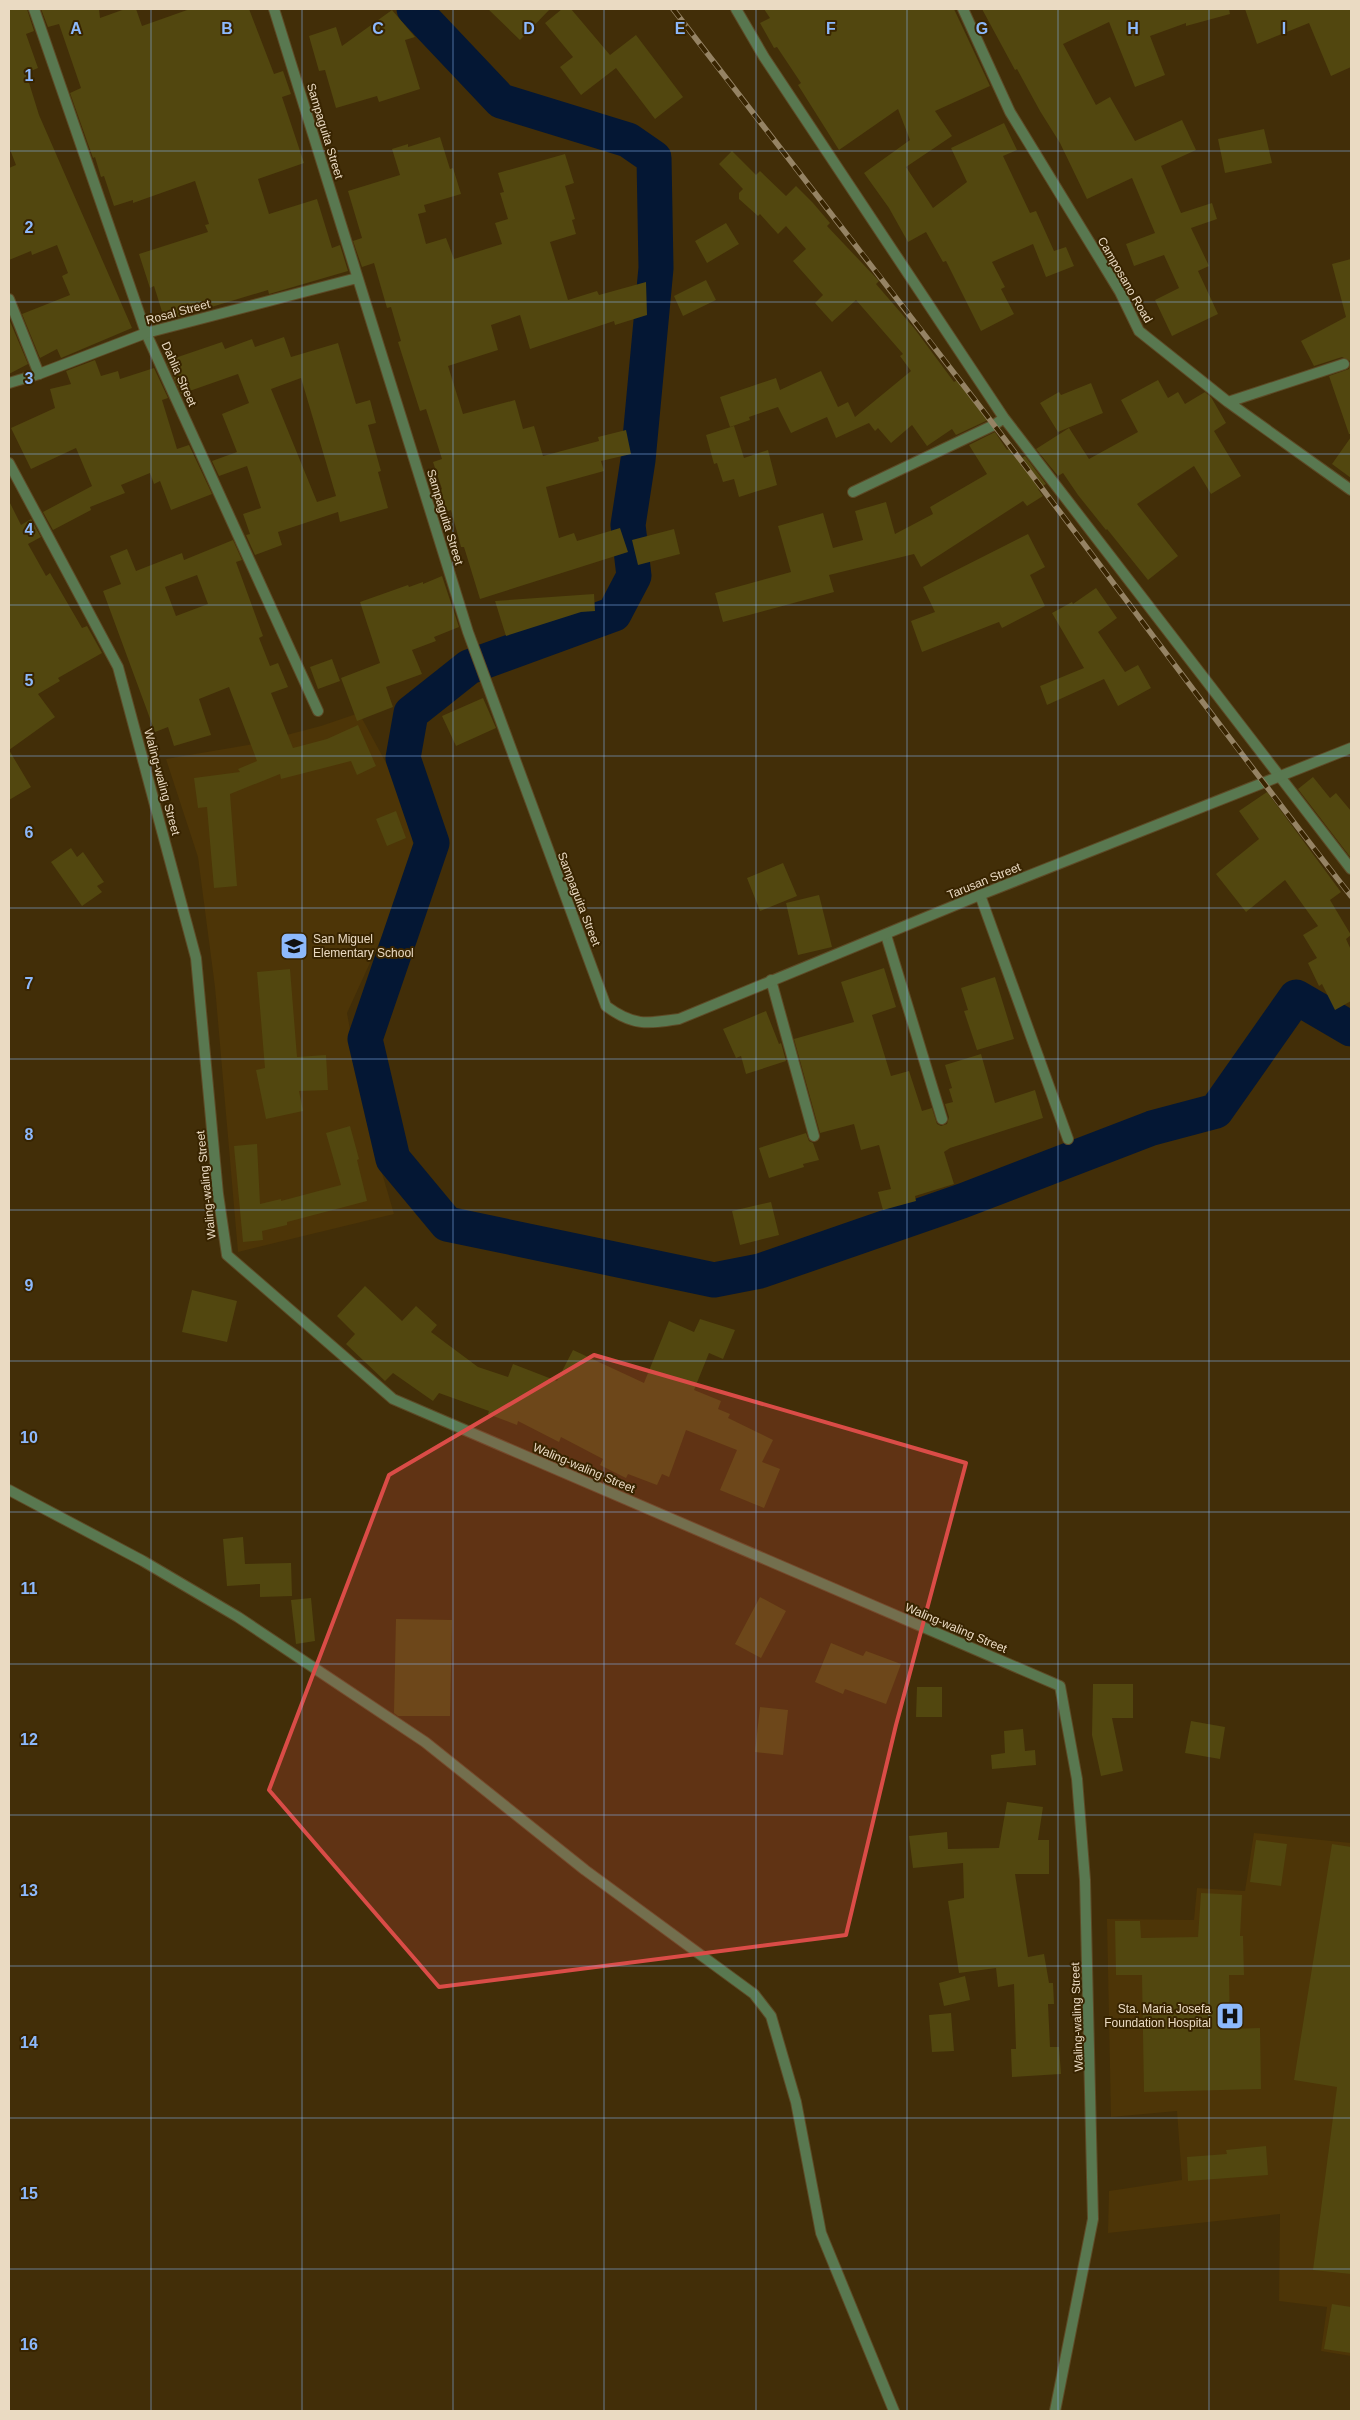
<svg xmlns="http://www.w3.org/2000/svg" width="1360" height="2420" viewBox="0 0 1360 2420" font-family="Arial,sans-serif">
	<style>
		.built { fill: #4d3507 }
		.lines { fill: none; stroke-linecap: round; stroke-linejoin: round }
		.river { stroke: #041734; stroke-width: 35 }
		.building { fill: #52470f; fill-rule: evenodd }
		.minor-casing { stroke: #5d4a26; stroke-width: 12 }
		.tertiary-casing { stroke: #5d4a26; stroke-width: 12 }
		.minor { stroke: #597850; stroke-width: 10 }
		.tertiary { stroke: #597850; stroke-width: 10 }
		.rail-casing { stroke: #958364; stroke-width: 5.5 }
		.rail { stroke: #382400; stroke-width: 4; stroke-dasharray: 11; stroke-linecap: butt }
		.marked { fill: #da4c47; fill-opacity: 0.2; stroke: #da4c47; stroke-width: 4; stroke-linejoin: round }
		.grid { fill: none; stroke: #8db9fc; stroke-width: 1; stroke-opacity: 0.55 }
		.labels { text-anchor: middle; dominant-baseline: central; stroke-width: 4; stroke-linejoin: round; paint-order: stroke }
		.street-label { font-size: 12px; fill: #eadac2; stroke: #382400 }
		.poi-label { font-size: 12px; fill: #eadac2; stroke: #382400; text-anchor: start }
		.grid-label { font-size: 16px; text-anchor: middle; font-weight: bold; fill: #8db9fc; stroke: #382400; stroke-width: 4; stroke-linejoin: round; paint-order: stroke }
	</style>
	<rect width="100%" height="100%" fill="#422e08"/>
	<path class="built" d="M 359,713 L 404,796 L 415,854 L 396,906 L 347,1013 L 366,1118 L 394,1214 L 238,1252 L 215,987 L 198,857 L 166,759 L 248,745 L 321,726 Z
		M 1254,1833 L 1351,1843 L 1351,2356 L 1321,2351 L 1327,2307 L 1279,2301 L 1280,2214 L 1108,2233 L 1109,2191 L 1182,2180 L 1177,2111 L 1111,2117 L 1107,1919 L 1194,1920 L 1197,1888 L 1245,1891 Z"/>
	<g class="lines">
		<path class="river" d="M 414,9 L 501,101 L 628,140 L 654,158 L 656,268 L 638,460 L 628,525 L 634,576 L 614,614 L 469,667 L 411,713 L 403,758 L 432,843 L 365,1039 L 393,1159 L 447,1224 L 714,1280 L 760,1271 L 962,1201 L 1152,1128 L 1216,1111 L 1296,997 L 1351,1029"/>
	</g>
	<path class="building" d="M 9,9 L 27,9 L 34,31 L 26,34 L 38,68 L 26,73 L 39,115 L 132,328 L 61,358 L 57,349 L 40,358 L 22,314 L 70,295 L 62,276 L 68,273 L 57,245 L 32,255 L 31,251 L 9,260 L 9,168 L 16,165 L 9,147 Z
		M 41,9 L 99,9 L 100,18 L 125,9 L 136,9 L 142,26 L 190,9 L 249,9 L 274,74 L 283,71 L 291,94 L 282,97 L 304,163 L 258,179 L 269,214 L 317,199 L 332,248 L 340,245 L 348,271 L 269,294 L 268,290 L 165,321 L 154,286 L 150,288 L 139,254 L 208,232 L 205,225 L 209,224 L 195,181 L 133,203 L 133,200 L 114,206 L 104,176 L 101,177 L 95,157 L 93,158 L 70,93 L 81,88 L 59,24 L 48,27 Z
		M 488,9 L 550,9 L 520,40 Z
		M 562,9 L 571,9 L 610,55 L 636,35 L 683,97 L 655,119 L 616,68 L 581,95 L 560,67 L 573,57 L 545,23 Z
		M 764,9 L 954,9 L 990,86 L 935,111 L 952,136 L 906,167 L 933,208 L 967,182 L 951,148 L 1004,123 L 1017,150 L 1003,156 L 1030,213 L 1036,211 L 1054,251 L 1066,247 L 1074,266 L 1046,277 L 1033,244 L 992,262 L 1005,287 L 1001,289 L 1014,314 L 981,331 L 946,261 L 943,262 L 926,232 L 908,242 L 889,208 L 864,173 L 910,140 L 898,109 L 839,150 L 798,85 L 801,83 L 777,47 L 774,48 L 760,23 L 770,18 Z
		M 982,9 L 1229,9 L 1230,14 L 1186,26 L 1186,23 L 1150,36 L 1165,75 L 1135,87 L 1109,22 L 1063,44 L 1096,105 L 1110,97 L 1135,141 L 1182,120 L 1196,150 L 1161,166 L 1181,213 L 1212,203 L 1217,219 L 1191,228 L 1209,266 L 1198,271 L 1218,314 L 1172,336 L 1155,300 L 1179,288 L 1164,255 L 1134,266 L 1126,244 L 1155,233 L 1132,178 L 1087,199 L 1060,143 L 1040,111 L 1017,69 L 1015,70 Z
		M 1245,9 L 1351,9 L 1351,67 L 1331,76 L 1309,23 L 1257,44 Z
		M 392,10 L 415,37 L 405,40 L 420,89 L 379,102 L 377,96 L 336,108 L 325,70 L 319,71 L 309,36 L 336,27 L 342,46 Z
		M 1264,129 L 1272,163 L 1225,173 L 1218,139 Z
		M 440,137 L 450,169 L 453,168 L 461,194 L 424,205 L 426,212 L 418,214 L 426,244 L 446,238 L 454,259 L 502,244 L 495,223 L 508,219 L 500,193 L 504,192 L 498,173 L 565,154 L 574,183 L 565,186 L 575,219 L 572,220 L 576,234 L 550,242 L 568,300 L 597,291 L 599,295 L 646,282 L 647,315 L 615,325 L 614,321 L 530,349 L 520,315 L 491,325 L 498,350 L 448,366 L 463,414 L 515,400 L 523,429 L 534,426 L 543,456 L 599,441 L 598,437 L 626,430 L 631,454 L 601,461 L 604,471 L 546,487 L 559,538 L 574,533 L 577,541 L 620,528 L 628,552 L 480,599 L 464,547 L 461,547 L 451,510 L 444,513 L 438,491 L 442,489 L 433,462 L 442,459 L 426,409 L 420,411 L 398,342 L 401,341 L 391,307 L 387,308 L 374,263 L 362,267 L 353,241 L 362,238 L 348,191 L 400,175 L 392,149 L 408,144 L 408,147 Z
		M 732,151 L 756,175 L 760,171 L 786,196 L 796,186 L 813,203 L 830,223 L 827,226 L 879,281 L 876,284 L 914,328 L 954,382 L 957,380 L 988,420 L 956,435 L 952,429 L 927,446 L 912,425 L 891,443 L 878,428 L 875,431 L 869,423 L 836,438 L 827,417 L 791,433 L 778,407 L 749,417 L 750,420 L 730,427 L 720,397 L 776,378 L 780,390 L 821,371 L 838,407 L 848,402 L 855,417 L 911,371 L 900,356 L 903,354 L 856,300 L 832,322 L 815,303 L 823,295 L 793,261 L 806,249 L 786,226 L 778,234 L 760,214 L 758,216 L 739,199 L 739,193 L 743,189 L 719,164 Z
		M 726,223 L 739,244 L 707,263 L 695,241 Z
		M 1351,259 L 1351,434 L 1349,434 L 1329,376 L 1349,369 L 1350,361 L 1342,357 L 1314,366 L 1301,341 L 1346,317 L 1332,264 Z
		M 706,280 L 716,300 L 683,316 L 674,296 Z
		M 9,319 L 28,364 L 9,374 Z
		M 284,337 L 291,357 L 338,343 L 356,404 L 370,400 L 376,423 L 368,425 L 381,471 L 378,472 L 388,508 L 340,522 L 338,512 L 278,532 L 282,545 L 255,555 L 246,535 L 250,534 L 243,514 L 261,508 L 247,466 L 219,476 L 212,461 L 237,452 L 222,414 L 249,403 L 238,374 L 181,394 L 167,363 L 176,361 L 175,358 L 222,342 L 225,349 L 252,339 L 255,347 ZM 301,378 L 336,496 L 317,502 L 271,389 Z
		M 95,360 L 101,376 L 118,371 L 120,379 L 154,368 L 168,398 L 162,400 L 177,449 L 189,445 L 212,494 L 171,510 L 160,481 L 154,484 L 150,473 L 121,485 L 125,493 L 90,507 L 91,510 L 53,530 L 43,512 L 92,486 L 76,448 L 31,469 L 11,428 L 55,408 L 50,389 L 71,384 L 66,371 Z
		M 1158,380 L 1168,398 L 1178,392 L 1185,404 L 1205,392 L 1211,397 L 1226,423 L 1214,431 L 1241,476 L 1211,494 L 1194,466 L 1137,504 L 1178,556 L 1148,580 L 1107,529 L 1106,530 L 1078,495 L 1063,473 L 1058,476 L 1036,449 L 1069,428 L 1089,459 L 1138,432 L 1121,400 Z
		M 1091,383 L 1103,413 L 1058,432 L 1040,403 L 1059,392 L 1061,395 Z
		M 734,426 L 744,458 L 768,450 L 777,485 L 739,497 L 734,479 L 723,482 L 717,463 L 714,464 L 706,435 Z
		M 995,432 L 1007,450 L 1010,448 L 1019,460 L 1025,456 L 1046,484 L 1038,489 L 1043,496 L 1027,506 L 1023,501 L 921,567 L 914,554 L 829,575 L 834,592 L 723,622 L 715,593 L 791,572 L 778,526 L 823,513 L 833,548 L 863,540 L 855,511 L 886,502 L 895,534 L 933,514 L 930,507 L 987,474 L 969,445 Z
		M 1351,437 L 1351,478 L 1332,464 Z
		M 9,501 L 21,525 L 31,519 L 41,537 L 28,544 L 46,576 L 50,573 L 82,628 L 87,626 L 102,653 L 58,678 L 60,681 L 38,694 L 55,717 L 9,750 L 31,787 L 9,800 Z
		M 674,529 L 680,554 L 638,565 L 632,540 Z
		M 1028,534 L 1045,567 L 1030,575 L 1045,606 L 1002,628 L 999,622 L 922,652 L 911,621 L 935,612 L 923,587 Z
		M 233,540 L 242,560 L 236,562 L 263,636 L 259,638 L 270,666 L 278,663 L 288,687 L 271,693 L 293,748 L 327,739 L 358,725 L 376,766 L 357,775 L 351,761 L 281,779 L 280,774 L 230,794 L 237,886 L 214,888 L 207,807 L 198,808 L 194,778 L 240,772 L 238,769 L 257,761 L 229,687 L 199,699 L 211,735 L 174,746 L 168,727 L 155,732 L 103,591 L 121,584 L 110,556 L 127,549 L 136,571 L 182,553 L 184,560 ZM 197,575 L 208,604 L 176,616 L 165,587 Z
		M 442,576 L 459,627 L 434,637 L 436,641 L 412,650 L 422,674 L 386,687 L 393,707 L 357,721 L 341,678 L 380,663 L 360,602 L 408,585 L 409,587 L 423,582 L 423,584 Z
		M 1096,588 L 1117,618 L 1098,632 L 1125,672 L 1138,665 L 1151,688 L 1118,706 L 1104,679 L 1047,705 L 1040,686 L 1084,668 L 1052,613 L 1072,602 L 1073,604 Z
		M 594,594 L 595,611 L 581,612 L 506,636 L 495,601 Z
		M 332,659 L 340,681 L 318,689 L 310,667 Z
		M 483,698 L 496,728 L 456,746 L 442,716 Z
		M 1313,777 L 1330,798 L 1336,793 L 1351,811 L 1351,858 L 1298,789 Z
		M 1267,792 L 1341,892 L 1330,900 L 1351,935 L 1346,939 L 1351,950 L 1351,1001 L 1335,1010 L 1322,984 L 1319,986 L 1308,963 L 1317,958 L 1303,935 L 1318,926 L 1285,880 L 1246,912 L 1216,874 L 1259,839 L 1239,811 Z
		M 396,811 L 406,838 L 387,846 L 376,819 Z
		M 71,848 L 77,857 L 83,852 L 104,882 L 97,886 L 102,892 L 82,906 L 51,862 Z
		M 783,863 L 797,896 L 760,911 L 747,878 Z
		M 819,895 L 832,947 L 798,955 L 786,903 Z
		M 884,968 L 896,1007 L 872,1015 L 891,1076 L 909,1071 L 922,1111 L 932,1108 L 937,1124 L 941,1126 L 947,1124 L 949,1117 L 945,1104 L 953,1102 L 949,1089 L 952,1088 L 945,1065 L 981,1054 L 995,1103 L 1035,1090 L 1043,1118 L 950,1148 L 944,1152 L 954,1184 L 915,1196 L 916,1201 L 883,1210 L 878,1192 L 891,1189 L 879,1145 L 861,1150 L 854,1124 L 820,1133 L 794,1039 L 854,1022 L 841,982 Z
		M 290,969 L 297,1057 L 326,1055 L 328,1090 L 299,1091 L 303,1111 L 266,1119 L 256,1070 L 265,1068 L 257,972 Z
		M 995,977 L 1014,1039 L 977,1050 L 964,1011 L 968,1010 L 961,988 Z
		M 766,1011 L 779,1044 L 781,1043 L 786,1061 L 746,1074 L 741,1056 L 736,1058 L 723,1029 Z
		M 350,1126 L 359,1159 L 357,1160 L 367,1201 L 287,1222 L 287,1225 L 262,1231 L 263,1240 L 243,1242 L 234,1146 L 257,1144 L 260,1204 L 281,1199 L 281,1201 L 341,1185 L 326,1133 Z
		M 806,1133 L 809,1141 L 813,1143 L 819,1160 L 803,1164 L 804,1167 L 769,1178 L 759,1148 Z
		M 771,1202 L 779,1235 L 740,1245 L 732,1211 Z
		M 365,1286 L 402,1321 L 416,1306 L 437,1325 L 431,1332 L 478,1367 L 508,1377 L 513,1364 L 557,1381 L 573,1350 L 644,1383 L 669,1321 L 694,1332 L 700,1319 L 735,1330 L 723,1359 L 709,1353 L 694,1390 L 721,1401 L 718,1409 L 730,1414 L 728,1418 L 773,1440 L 762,1462 L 780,1469 L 764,1508 L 720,1490 L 737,1450 L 686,1430 L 669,1477 L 662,1474 L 657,1485 L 628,1474 L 626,1478 L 600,1465 L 603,1459 L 561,1437 L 559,1442 L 518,1421 L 517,1425 L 488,1414 L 489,1411 L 439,1393 L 433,1401 L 393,1373 L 385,1381 L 346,1344 L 355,1334 L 337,1316 Z
		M 192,1290 L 237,1301 L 227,1342 L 182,1332 Z
		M 243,1537 L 245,1564 L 291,1563 L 292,1596 L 260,1597 L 260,1584 L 227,1586 L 223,1539 Z
		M 760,1597 L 786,1611 L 761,1658 L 735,1644 Z
		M 311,1598 L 315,1641 L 296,1644 L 291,1600 Z
		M 396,1619 L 452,1620 L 450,1716 L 398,1716 L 394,1713 Z
		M 831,1643 L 863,1656 L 866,1651 L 901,1664 L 886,1704 L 845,1689 L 843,1694 L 815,1682 Z
		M 1093,1684 L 1133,1684 L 1133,1718 L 1112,1718 L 1123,1771 L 1101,1776 L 1092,1735 Z
		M 917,1687 L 942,1687 L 942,1717 L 916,1717 Z
		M 760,1707 L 788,1710 L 783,1755 L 755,1752 Z
		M 1191,1721 L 1225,1727 L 1220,1759 L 1185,1753 Z
		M 1023,1729 L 1025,1751 L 1035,1750 L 1036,1765 L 992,1769 L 991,1755 L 1005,1753 L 1004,1731 Z
		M 1007,1802 L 1043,1807 L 1038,1840 L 1049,1840 L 1049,1874 L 1015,1874 L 1028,1957 L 1044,1954 L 1049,1983 L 1053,1983 L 1054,2004 L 1048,2004 L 1050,2047 L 1059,2047 L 1061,2074 L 1012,2077 L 1011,2049 L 1016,2049 L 1014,1984 L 998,1987 L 996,1968 L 959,1973 L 948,1901 L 964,1898 L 963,1863 L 913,1868 L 909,1836 L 947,1832 L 948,1849 L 999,1848 Z
		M 1256,1840 L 1287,1844 L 1281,1886 L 1250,1882 Z
		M 1332,1844 L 1351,1847 L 1351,2274 L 1313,2270 L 1337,2087 L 1294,2080 Z
		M 1201,1893 L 1242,1895 L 1240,1936 L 1243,1936 L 1244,1975 L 1229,1975 L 1230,2029 L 1260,2028 L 1261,2089 L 1144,2092 L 1142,1975 L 1116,1975 L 1115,1921 L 1140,1921 L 1141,1938 L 1198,1937 Z
		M 965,1976 L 970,2000 L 944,2006 L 939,1983 Z
		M 951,2013 L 954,2051 L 932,2052 L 929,2015 Z
		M 1266,2146 L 1268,2175 L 1188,2181 L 1187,2157 L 1227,2154 L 1226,2150 Z
		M 1332,2304 L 1351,2307 L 1351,2353 L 1324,2349 Z"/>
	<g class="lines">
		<defs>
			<path id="minor" d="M 34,9 L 146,333 L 318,711
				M 736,9 L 764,57 L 1004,418 L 1351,869
				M 963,9 L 1010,112 L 1120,292 L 1139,331 L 1228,402 L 1351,490
				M 9,299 L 39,374
				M 1228,402 L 1344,364
				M 853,492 L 994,425 L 1004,418
				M 980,895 L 1068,1139
				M 886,935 L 942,1119
				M 771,980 L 814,1136
				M 9,1490 L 143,1561 L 238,1617 L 425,1742 L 585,1870 L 754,1994 L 771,2016 L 796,2102 L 821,2233 L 894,2411"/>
			<path id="tertiary" d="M 274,9 L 468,632 L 606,1006 C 633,1026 646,1024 679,1019 L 980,895 L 1351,748
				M 9,383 L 39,374 L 146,333 L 357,278
				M 9,463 L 118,667 L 196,958 L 218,1194 L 227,1255 L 393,1399 L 1060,1686 L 1077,1779 L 1085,1880 L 1093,2219 L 1055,2411"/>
		</defs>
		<use href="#minor" class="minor-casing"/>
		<use href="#tertiary" class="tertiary-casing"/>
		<use href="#minor" class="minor"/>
		<use href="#tertiary" class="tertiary"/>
		<defs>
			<path id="rail" d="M 673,9 C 766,131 861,251 954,373 C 1088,546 1216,724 1351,896"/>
		</defs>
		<use href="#rail" class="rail-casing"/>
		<use href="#rail" class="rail"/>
	</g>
	<path class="marked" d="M 594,1355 L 966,1463 L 896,1725 L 846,1935 L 439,1987 L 269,1790 L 389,1475 Z"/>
	<path class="grid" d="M 151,9 L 151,2411M 302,9 L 302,2411M 453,9 L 453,2411M 604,9 L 604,2411M 756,9 L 756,2411M 907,9 L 907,2411M 1058,9 L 1058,2411M 1209,9 L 1209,2411M 9,151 L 1351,151M 9,302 L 1351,302M 9,454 L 1351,454M 9,605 L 1351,605M 9,756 L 1351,756M 9,908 L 1351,908M 9,1059 L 1351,1059M 9,1210 L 1351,1210M 9,1361 L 1351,1361M 9,1512 L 1351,1512M 9,1664 L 1351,1664M 9,1815 L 1351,1815M 9,1966 L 1351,1966M 9,2118 L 1351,2118M 9,2269 L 1351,2269"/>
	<defs>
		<symbol id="school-square" viewBox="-11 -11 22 22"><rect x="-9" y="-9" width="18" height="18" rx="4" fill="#8db9fc" stroke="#382400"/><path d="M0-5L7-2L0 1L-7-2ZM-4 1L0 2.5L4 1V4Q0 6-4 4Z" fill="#111"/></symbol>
		<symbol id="hospital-square" viewBox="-11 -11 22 22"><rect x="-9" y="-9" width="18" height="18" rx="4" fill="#8db9fc" stroke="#382400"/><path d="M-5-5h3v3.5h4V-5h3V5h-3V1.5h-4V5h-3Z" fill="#111"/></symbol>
	</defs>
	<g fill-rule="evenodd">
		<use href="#school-square" x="278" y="930" width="32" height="32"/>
		<use href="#hospital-square" x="1214" y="2000" width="32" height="32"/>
	</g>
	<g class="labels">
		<g class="street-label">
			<text transform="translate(325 131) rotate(73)">Sampaguita Street</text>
			<text transform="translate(1125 280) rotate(60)">Camposano Road</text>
			<text transform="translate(178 312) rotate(-15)">Rosal Street</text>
			<text transform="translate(179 374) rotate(66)">Dahlia Street</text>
			<text transform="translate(445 517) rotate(73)">Sampaguita Street</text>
			<text transform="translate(162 782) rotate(75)">Waling-waling Street</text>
			<text transform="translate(984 881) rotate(-22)">Tarusan Street</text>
			<text transform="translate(579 899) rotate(69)">Sampaguita Street</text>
			<text transform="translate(206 1185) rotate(-96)">Waling-waling Street</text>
			<text transform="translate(584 1468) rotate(23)">Waling-waling Street</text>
			<text transform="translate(956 1628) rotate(23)">Waling-waling Street</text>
			<text transform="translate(1077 2017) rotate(-92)">Waling-waling Street</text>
		</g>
		<g class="poi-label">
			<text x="313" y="939">San Miguel<tspan x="313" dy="14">Elementary School</tspan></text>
			<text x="1211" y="2009" text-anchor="end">Sta. Maria Josefa<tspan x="1211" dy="14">Foundation Hospital</tspan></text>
		</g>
	</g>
	<g class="grid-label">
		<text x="76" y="34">A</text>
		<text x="227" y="34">B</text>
		<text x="378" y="34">C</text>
		<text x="529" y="34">D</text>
		<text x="680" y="34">E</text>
		<text x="831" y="34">F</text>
		<text x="982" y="34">G</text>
		<text x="1133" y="34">H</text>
		<text x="1284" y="34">I</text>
		<text x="29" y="81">1</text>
		<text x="29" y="233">2</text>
		<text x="29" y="384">3</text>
		<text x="29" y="535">4</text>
		<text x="29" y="686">5</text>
		<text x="29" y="838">6</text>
		<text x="29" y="989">7</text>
		<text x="29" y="1140">8</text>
		<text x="29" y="1291">9</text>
		<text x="29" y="1443">10</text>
		<text x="29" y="1594">11</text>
		<text x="29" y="1745">12</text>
		<text x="29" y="1896">13</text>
		<text x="29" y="2048">14</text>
		<text x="29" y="2199">15</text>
		<text x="29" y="2350">16</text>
	</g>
	<rect width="1360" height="2420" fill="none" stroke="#eadac2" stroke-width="20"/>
</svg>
